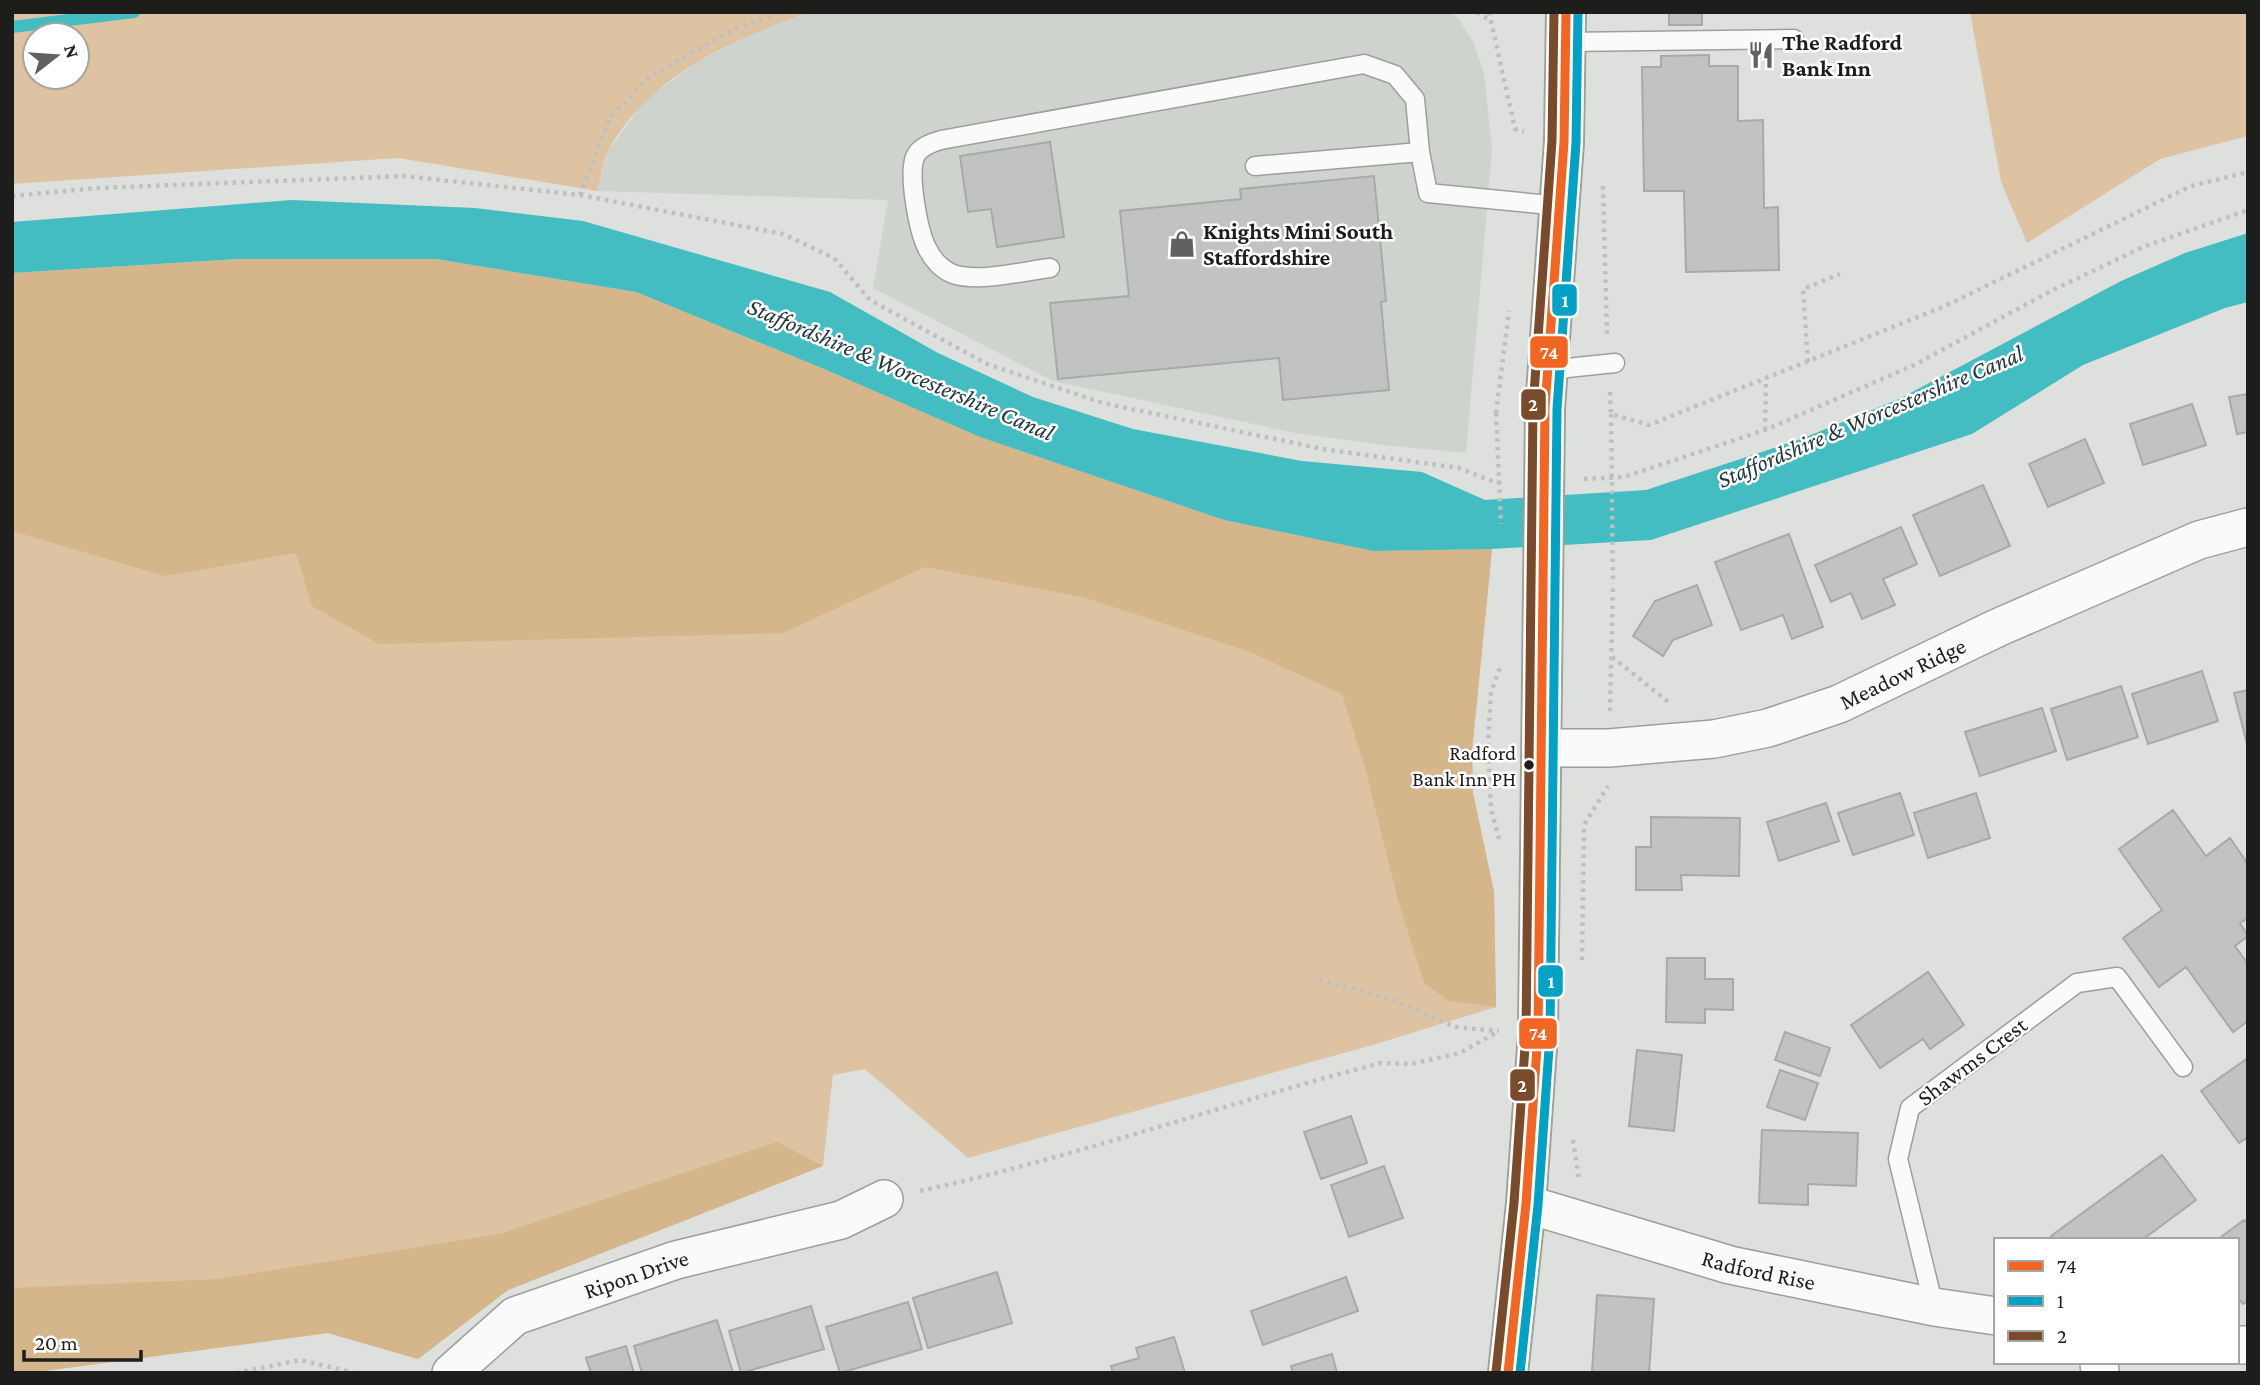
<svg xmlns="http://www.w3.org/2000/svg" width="2260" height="1385" viewBox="0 0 2260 1385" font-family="'Crimson Pro',serif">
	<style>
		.built { fill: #cfd3cd }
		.green { fill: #dec3a2; fill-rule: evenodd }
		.forest { fill: #d5b58a }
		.water { fill: #43bdc2 }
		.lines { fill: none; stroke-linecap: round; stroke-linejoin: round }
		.stream { stroke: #43bdc2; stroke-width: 12 }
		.building { fill: #c1c3c2; stroke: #a8aaa8; stroke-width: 2 }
		.lane-casing { stroke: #9e9f9d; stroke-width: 21 }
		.street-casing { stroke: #9e9f9d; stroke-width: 40 }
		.highway-casing { stroke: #9fa096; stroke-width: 42 }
		.path { stroke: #bebfbe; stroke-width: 4.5; stroke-dasharray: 3.5 5; stroke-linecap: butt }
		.lane { stroke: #fafafa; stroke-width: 18 }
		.street { stroke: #fafafa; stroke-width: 37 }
		.highway { stroke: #d6d6cd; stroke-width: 38 }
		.highway-bridge-casing { stroke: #9fa096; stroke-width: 42; stroke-linecap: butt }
		.path-bridge { stroke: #bebfbe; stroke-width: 4.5; stroke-dasharray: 3.5 5; stroke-linecap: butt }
		.highway-bridge { stroke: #d6d6cd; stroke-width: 38 }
		.bus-1-casing { stroke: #fff; stroke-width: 14 }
		.bus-2-casing { stroke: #fff; stroke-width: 14 }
		.bus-3-casing { stroke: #fff; stroke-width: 14 }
		.bus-1 { stroke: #f26522; stroke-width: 9 }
		.bus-2 { stroke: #01a2c5; stroke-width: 9 }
		.bus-3 { stroke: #7a4b2a; stroke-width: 9 }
		.bus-dot { fill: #1d1e1c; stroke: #fff; stroke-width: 2.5 }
		.labels { text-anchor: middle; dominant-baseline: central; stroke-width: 5; stroke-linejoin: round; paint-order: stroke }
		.bus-label { font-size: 21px; fill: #1d1e1c; stroke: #fff; text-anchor: end }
		.poi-label { font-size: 23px; font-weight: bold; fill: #1d1e1c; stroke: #fff; text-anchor: start }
		.street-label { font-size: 23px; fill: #1d1e1c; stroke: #fff }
		.water-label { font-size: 24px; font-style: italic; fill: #22393b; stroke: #fff }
		.line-badge { stroke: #fff; stroke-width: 2.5 }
		.badge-label { font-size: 19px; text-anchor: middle; font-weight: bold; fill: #fff }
	</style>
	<rect width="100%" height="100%" fill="#dee0dd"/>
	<path class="built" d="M 810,12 L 1450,12 L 1458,18 L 1473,42 L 1484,73 L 1492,150 L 1466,453 L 1383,445 L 1295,433 L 1053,381 L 873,288 L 888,200 L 597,191 L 608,151 L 645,100 L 699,61 L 758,31 Z"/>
	<path class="green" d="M 12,12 L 810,12 C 734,39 650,75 609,149 C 603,161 601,178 597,191 L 398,158 L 12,184 ZM 35,35 L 77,35 L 77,77 L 35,77 Z
		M 1970,12 L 2248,12 L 2248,136 L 2160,159 L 2027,243 L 2001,182 Z
		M 12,273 L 824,369 L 980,437 L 1224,520 L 1373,551 L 1492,549 L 1472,751 L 1473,793 L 1494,892 L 1496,1007 L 1376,1044 L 968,1158 L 865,1069 L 833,1075 L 823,1166 L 508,1290 L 418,1359 L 328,1333 L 29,1373 L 12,1373 Z"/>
	<path class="forest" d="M 239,259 L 436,259 L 636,292 L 824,369 L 980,437 L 1224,520 L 1373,551 L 1492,549 L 1472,751 L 1473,793 L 1494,892 L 1496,1007 L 1449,1001 L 1424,983 L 1397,897 L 1366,771 L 1342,694 L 1250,652 L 1083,597 L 925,567 L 783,633 L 379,644 L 312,606 L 296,553 L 165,576 L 12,531 L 12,273 Z
		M 777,1142 L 823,1166 L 508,1290 L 418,1359 L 328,1333 L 29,1373 L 12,1373 L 12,1288 L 218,1279 L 500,1234 Z"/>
	<path class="water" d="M 291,200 L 475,208 L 583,221 L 830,292 L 938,353 L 1033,397 L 1133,429 L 1302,461 L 1422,472 L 1485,500 L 1646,490 L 1801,439 L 1899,399 L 2121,281 L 2185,253 L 2248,233 L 2248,302 L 2225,308 L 2083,365 L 1972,434 L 1651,540 L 1492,549 L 1373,551 L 1224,520 L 980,437 L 824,369 L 636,292 L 436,259 L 239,259 L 12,273 L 12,222 Z"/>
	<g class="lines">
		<path class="stream" d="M 12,27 L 134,12"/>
	</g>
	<path class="building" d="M 1669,12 L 1702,12 L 1702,25 L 1669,25 Z
		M 1709,55 L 1709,66 L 1738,66 L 1738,121 L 1763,120 L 1764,208 L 1778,207 L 1779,270 L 1686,272 L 1684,191 L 1644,191 L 1642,67 L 1661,67 L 1661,56 Z
		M 1050,142 L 1064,237 L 997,247 L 991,209 L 968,212 L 960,156 Z
		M 1374,176 L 1386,301 L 1381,302 L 1389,390 L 1283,400 L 1279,358 L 1058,379 L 1050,303 L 1129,296 L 1120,211 L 1241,199 L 1240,189 Z
		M 2248,394 L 2248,432 L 2237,434 L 2229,397 Z
		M 2192,404 L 2206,445 L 2143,465 L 2130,424 Z
		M 2085,439 L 2104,483 L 2048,507 L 2029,464 Z
		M 1983,485 L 2010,546 L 1940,576 L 1913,515 Z
		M 1901,527 L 1917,564 L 1883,579 L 1895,605 L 1862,619 L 1851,593 L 1831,602 L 1815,565 Z
		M 1789,534 L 1823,627 L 1792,639 L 1783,615 L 1741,630 L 1715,562 Z
		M 1697,585 L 1712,625 L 1673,640 L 1663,656 L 1633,636 L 1655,601 Z
		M 2202,671 L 2218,721 L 2148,744 L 2132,694 Z
		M 2121,686 L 2138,737 L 2067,760 L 2051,709 Z
		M 2248,690 L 2248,744 L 2247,744 L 2234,693 Z
		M 2042,708 L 2056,751 L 1980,776 L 1965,732 Z
		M 1900,793 L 1914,835 L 1853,855 L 1838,813 Z
		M 1976,793 L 1990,838 L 1928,858 L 1914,813 Z
		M 1826,803 L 1839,841 L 1779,861 L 1767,822 Z
		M 2173,810 L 2206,856 L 2230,838 L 2248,864 L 2248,918 L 2240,923 L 2248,936 L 2235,946 L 2248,964 L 2248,1021 L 2233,1032 L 2186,967 L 2159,987 L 2123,938 L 2162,910 L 2119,849 Z
		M 1651,817 L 1740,818 L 1739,876 L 1681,875 L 1682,890 L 1636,890 L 1636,847 L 1651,847 Z
		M 1667,958 L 1705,958 L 1705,979 L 1733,979 L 1733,1010 L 1705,1009 L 1705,1023 L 1666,1022 Z
		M 1928,972 L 1964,1025 L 1930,1049 L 1923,1039 L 1880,1068 L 1851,1025 Z
		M 1785,1032 L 1830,1048 L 1820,1076 L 1775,1060 Z
		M 1637,1050 L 1682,1055 L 1674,1131 L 1629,1126 Z
		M 2248,1058 L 2248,1137 L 2239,1143 L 2201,1091 Z
		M 1780,1070 L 1818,1083 L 1805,1120 L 1767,1107 Z
		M 1351,1116 L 1367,1163 L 1321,1179 L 1304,1132 Z
		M 1762,1130 L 1858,1133 L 1856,1186 L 1808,1184 L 1808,1205 L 1759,1203 Z
		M 2162,1155 L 2196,1200 L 2142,1240 L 2054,1240 L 2051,1236 Z
		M 1384,1166 L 1403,1218 L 1349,1237 L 1331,1185 Z
		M 2244,1220 L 2248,1224 L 2248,1301 L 2243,1304 L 2237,1297 L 2237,1240 L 2217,1240 Z
		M 997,1272 L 1012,1323 L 928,1348 L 913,1298 Z
		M 1346,1277 L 1358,1311 L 1263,1345 L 1251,1311 Z
		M 1597,1295 L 1654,1299 L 1649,1373 L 1592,1373 Z
		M 908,1302 L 922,1349 L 840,1373 L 826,1327 Z
		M 811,1306 L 824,1349 L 741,1373 L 729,1331 Z
		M 717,1320 L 733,1373 L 642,1373 L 634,1346 Z
		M 1174,1337 L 1185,1373 L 1113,1373 L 1111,1366 L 1139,1358 L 1136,1348 Z
		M 626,1346 L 634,1373 L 591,1373 L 586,1358 Z
		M 1332,1354 L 1337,1373 L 1293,1373 L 1291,1366 Z"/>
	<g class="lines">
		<defs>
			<path id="lane" d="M 1566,42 L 1794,39
				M 1255,166 L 1420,152 L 1428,193 L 1560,206
				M 1050,268 C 1023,271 979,283 953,274 C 942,270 932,259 927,248 C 918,230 908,175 915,157 C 919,147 931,143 941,140 L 1364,64 L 1395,75 L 1415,99 L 1420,152
				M 1548,370 L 1615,363
				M 1934,1307 L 1898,1159 L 1910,1108 L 2077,983 L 2117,977 L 2183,1067"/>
			<g id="street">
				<path id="s1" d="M 1541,748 L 1609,748 L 1714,739 L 1768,728 L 1839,704 L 1997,628 L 2199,540 L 2248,527"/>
				<path id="s2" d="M 1526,1204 L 1730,1265 L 1934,1307 L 1996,1316"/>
				<path d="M 2237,1345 L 2248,1345"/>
				<path d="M 2099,1362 L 2100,1373"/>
				<path id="s3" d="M 451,1373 L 515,1316 L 676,1260 L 841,1220 L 884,1199"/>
			</g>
			<path id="highway" d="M 1545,408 L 1564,142 L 1566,12
				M 1508,1373 L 1526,1204 L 1538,1033 L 1543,591"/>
		</defs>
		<use href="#lane" class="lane-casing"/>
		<use href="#street" class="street-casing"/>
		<use href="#highway" class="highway-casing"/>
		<path class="path" d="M 1477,12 L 1491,21
			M 1489,12 L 1515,129 L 1524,131
			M 1603,186 L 1607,334
			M 580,195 L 610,118 L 650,76 L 735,29 L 780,12
			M 12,196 L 97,188 L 404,176 L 580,195 L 783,234 L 834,258 L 870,300 L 987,364 L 1103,403 L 1323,449 L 1459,468 L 1497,483 L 1505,482
			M 1808,362 L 1803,289 L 1840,274
			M 1610,392 L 1611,414 L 1649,425 L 1945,306 L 2191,186 L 2248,172
			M 1496,413 L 1509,311
			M 1765,430 L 1766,378
			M 1584,479 L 1624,477 L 1765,430 L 1914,365 L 2051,291 L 2143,247 L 2248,210
			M 1612,657 L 1671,704
			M 1610,711 L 1613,583
			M 1499,839 L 1491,809 L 1488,743 L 1491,692 L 1501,665
			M 1582,960 L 1584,825 L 1608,786
			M 1319,980 L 1392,999 L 1455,1027 L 1499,1031
			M 1573,1140 L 1579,1180
			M 920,1191 C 1076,1157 1226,1103 1381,1063 L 1411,1064 L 1460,1053 L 1499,1031
			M 236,1373 L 300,1360 L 355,1373"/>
		<use href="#lane" class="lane"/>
		<use href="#street" class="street"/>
		<use href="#highway" class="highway"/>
		<defs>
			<path id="highway-bridge" d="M 1543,591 L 1545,408"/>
		</defs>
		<use href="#highway-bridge" class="highway-bridge-casing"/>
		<path class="path-bridge" d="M 1496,413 L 1501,524
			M 1611,414 L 1613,583"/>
		<use href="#highway-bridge" class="highway-bridge"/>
		<defs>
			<path id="bus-1" d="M 1508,1373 L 1526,1204 L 1538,1033 L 1545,408 L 1564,142 L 1566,12"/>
			<path id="bus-2" d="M 1520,1373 L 1538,1205 L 1550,1034 L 1557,409 L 1576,143 L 1578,12"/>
			<path id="bus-3" d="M 1496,1372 L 1514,1203 L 1526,1033 L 1533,408 L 1552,141 L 1554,12"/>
		</defs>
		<use href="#bus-1" class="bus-1-casing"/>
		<use href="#bus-2" class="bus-2-casing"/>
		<use href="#bus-3" class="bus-3-casing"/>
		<use href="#bus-1" class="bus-1"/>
		<use href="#bus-2" class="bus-2"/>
		<use href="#bus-3" class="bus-3"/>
	</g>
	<defs>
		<symbol id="restaurant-bare" viewBox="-9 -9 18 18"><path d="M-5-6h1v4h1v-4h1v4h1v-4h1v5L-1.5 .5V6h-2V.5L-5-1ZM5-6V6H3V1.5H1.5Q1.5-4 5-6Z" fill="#616260" stroke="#fff" stroke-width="2.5" paint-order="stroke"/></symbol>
		<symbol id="shop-bare" viewBox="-9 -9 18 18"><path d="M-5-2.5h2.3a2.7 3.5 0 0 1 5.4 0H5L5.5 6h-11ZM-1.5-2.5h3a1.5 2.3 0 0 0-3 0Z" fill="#616260" stroke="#fff" stroke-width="2.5" paint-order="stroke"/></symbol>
	</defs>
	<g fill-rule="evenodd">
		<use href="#restaurant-bare" x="1742" y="36" width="38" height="38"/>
		<use href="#shop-bare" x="1163" y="225" width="38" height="38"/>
	</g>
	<circle class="bus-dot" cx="1529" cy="765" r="6"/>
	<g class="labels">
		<g class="bus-label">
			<text x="1516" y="753">Radford<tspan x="1516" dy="26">Bank Inn PH</tspan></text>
		</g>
		<g class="poi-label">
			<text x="1782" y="42">The Radford<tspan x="1782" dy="26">Bank Inn</tspan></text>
			<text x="1203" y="231">Knights Mini South<tspan x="1203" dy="26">Staffordshire</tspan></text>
		</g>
		<g class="street-label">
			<text stroke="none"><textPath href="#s1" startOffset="374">Meadow Ridge</textPath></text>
			<text transform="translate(1972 1061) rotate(-37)">Shawms Crest</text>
			<text stroke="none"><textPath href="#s2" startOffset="242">Radford Rise</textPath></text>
			<text stroke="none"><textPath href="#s3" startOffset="214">Ripon Drive</textPath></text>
		</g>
		<g class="water-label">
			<text transform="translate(901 369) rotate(23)">Staffordshire &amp; Worcestershire Canal</text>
			<text transform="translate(1870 416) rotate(-23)">Staffordshire &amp; Worcestershire Canal</text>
		</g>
	</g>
	<g class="line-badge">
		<rect x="1551" y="283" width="27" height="34" rx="7" fill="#01a2c5"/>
		<rect x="1529" y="335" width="40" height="34" rx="7" fill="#f26522"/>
		<rect x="1520" y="388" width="27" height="33" rx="7" fill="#7a4b2a"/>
		<rect x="1537" y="964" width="27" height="34" rx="7" fill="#01a2c5"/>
		<rect x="1518" y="1017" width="40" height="33" rx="7" fill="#f26522"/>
		<rect x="1509" y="1068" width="27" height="34" rx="7" fill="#7a4b2a"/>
	</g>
	<g class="badge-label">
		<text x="1565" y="307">1</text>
		<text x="1549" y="359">74</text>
		<text x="1533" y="411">2</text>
		<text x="1551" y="988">1</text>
		<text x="1538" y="1040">74</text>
		<text x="1522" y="1092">2</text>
	</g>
	<rect width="2260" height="1385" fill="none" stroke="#1d1e1c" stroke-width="28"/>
	<rect x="1994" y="1238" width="245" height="126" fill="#ffffff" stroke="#a5a5a4" stroke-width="2"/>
	<rect x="2008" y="1261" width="35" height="10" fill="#f26522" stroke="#a5a5a4" stroke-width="2"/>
	<text x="2057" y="1273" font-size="21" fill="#1d1e1c">74</text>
	<rect x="2008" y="1296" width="35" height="10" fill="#01a2c5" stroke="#a5a5a4" stroke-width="2"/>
	<text x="2057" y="1308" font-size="21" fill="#1d1e1c">1</text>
	<rect x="2008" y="1331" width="35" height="10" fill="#7a4b2a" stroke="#a5a5a4" stroke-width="2"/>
	<text x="2057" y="1343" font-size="21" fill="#1d1e1c">2</text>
	<g transform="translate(56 56) rotate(73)"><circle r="33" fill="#ffffff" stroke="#a5a5a4" stroke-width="2"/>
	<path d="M0-5L12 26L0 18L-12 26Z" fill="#616260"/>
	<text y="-10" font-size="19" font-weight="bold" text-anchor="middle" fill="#1d1e1c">N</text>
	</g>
	<path d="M24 1350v10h117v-10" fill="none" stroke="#1d1e1c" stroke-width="3.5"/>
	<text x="35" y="1350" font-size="21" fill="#1d1e1c" stroke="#ffffff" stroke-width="5" paint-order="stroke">20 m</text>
</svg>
